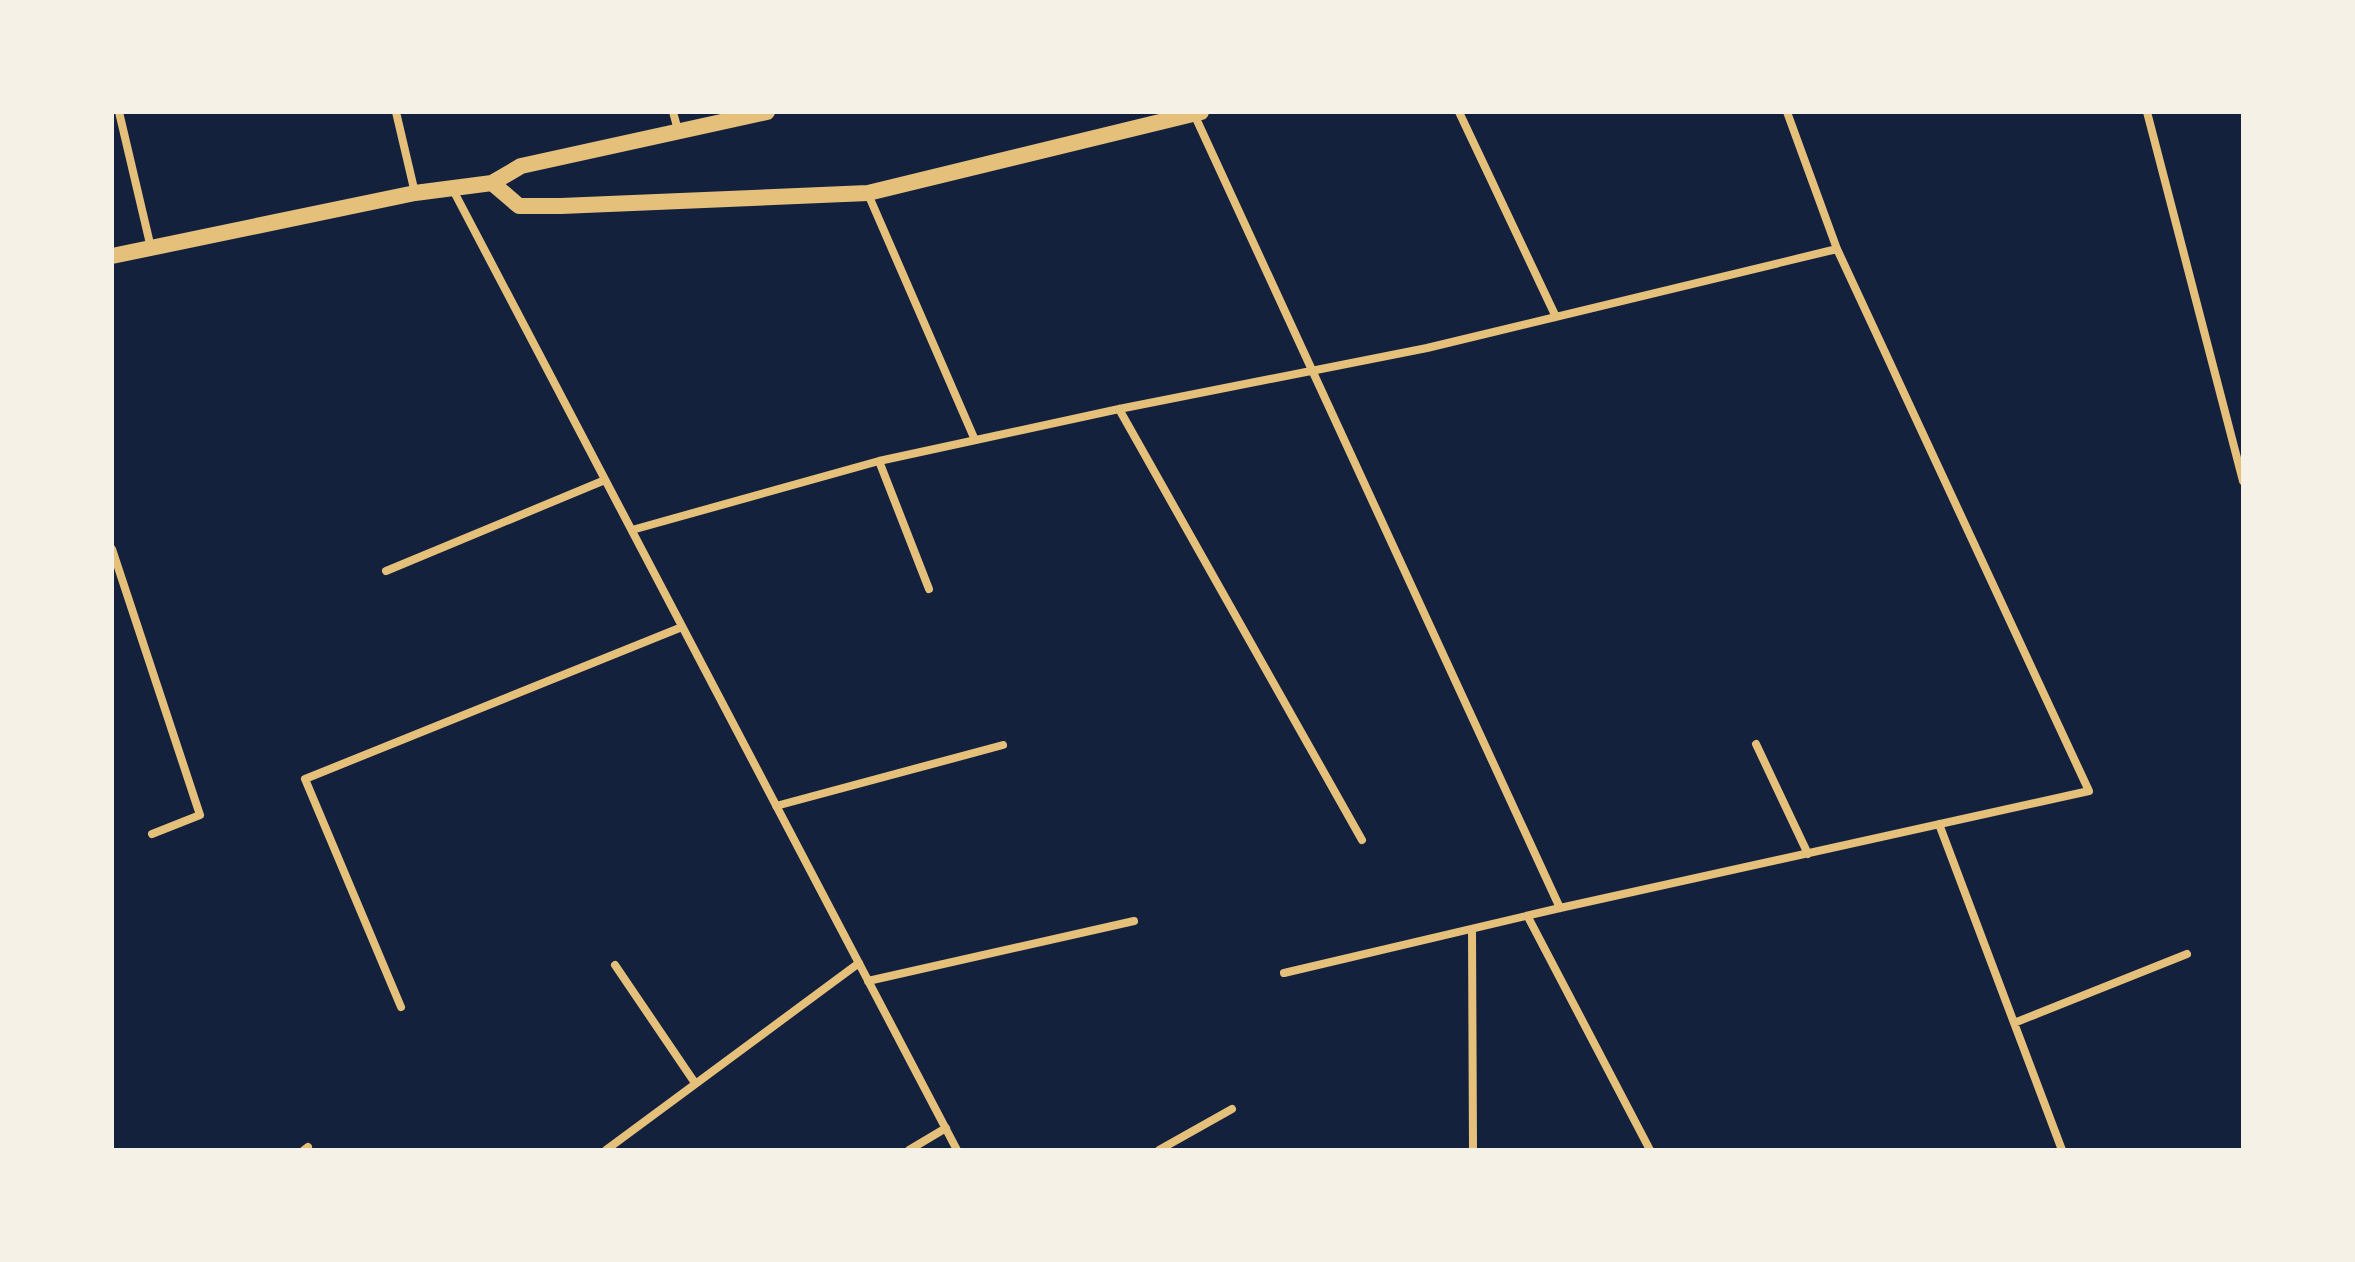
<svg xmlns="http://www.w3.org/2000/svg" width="2355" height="1262" viewBox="0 0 2355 1262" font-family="'Golos Text',sans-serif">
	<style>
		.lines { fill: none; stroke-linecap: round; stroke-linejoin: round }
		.minor { stroke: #e5c07b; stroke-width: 8 }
		.secondary { stroke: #e5c07b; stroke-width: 16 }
	</style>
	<rect width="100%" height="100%" fill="#14213d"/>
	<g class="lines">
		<path class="minor" d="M 119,112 L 151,248
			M 396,112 L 415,193
			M 673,112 L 678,130
			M 1459,112 L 1556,317
			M 2147,112 L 2243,481
			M 1194,114 L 1560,908
			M 452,188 L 957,1150
			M 868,194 L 975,440
			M 1119,409 L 1362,840
			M 879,461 L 929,589
			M 632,530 L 879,461 L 1119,409 L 1427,348 L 1837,249
			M 112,549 L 200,815 L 152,834
			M 386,571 L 605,480
			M 1756,744 L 1808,854
			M 776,806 L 1003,745
			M 1939,824 L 2062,1150
			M 1528,917 L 1650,1150
			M 1472,930 L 1473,1150
			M 615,965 L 695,1083
			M 1284,973 L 1560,908 L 2089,791 L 1837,249 L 1787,112
			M 868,981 L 1134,921
			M 401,1007 L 305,779 L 682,627
			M 2014,1023 L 2187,954
			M 304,1150 L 308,1147
			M 606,1150 L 859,963
			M 909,1150 L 946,1128
			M 1159,1150 L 1232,1109"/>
		<path class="secondary" d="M 492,183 L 519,206 L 561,206 L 868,193 L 1201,112
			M 112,256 L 415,193 L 492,183 L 521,166 L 767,112"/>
	</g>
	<rect width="2355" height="1262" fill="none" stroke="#f6f1e7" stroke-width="228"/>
</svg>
